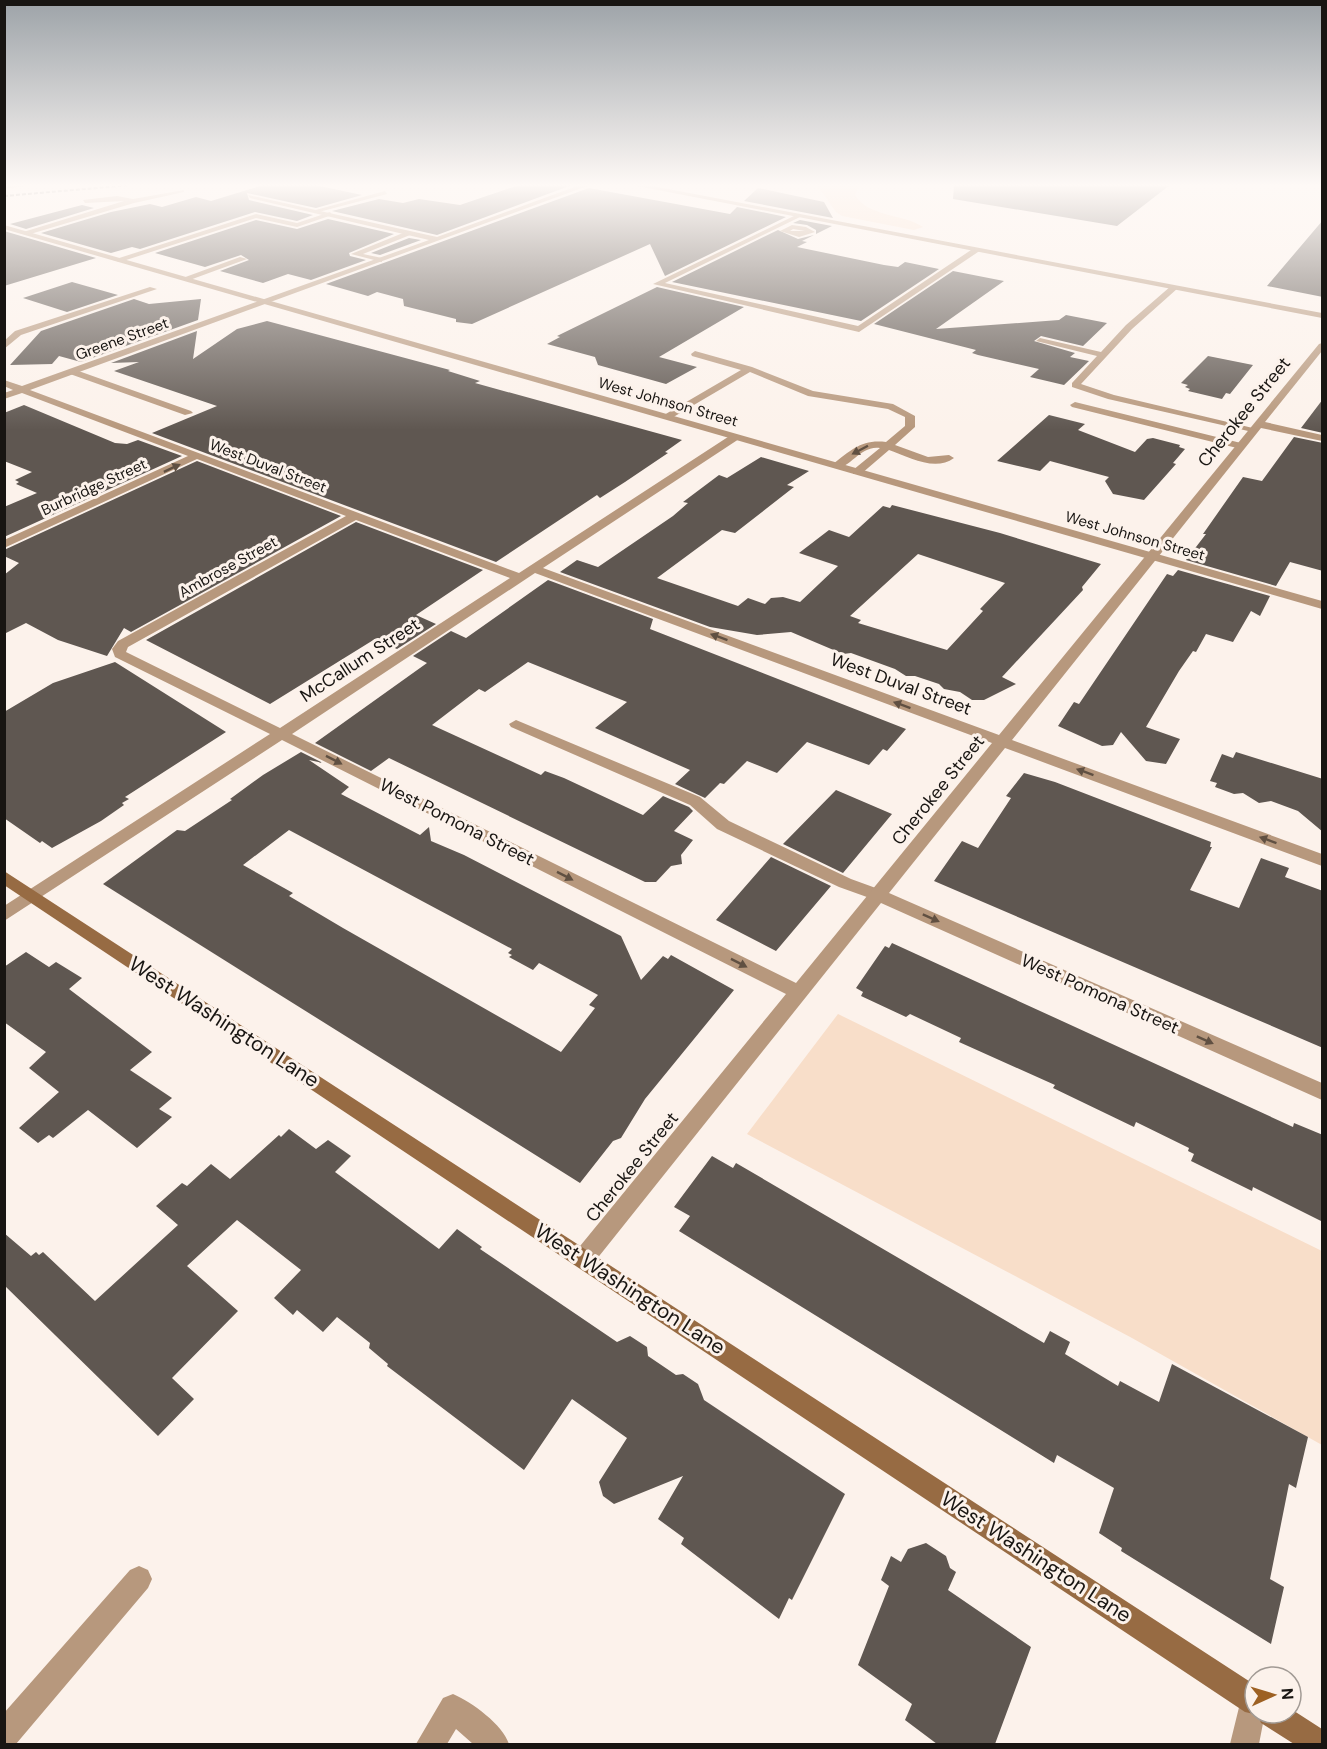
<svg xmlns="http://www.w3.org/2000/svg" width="1327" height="1749" viewBox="0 0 1327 1749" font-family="'DM Sans',sans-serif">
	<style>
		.green { fill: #f8dec9 }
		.building { fill: #5f5751; fill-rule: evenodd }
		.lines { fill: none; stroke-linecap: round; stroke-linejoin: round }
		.service { fill: #b7987d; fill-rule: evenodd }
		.minor { fill: #b7987d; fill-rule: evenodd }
		.tertiary { fill: #b7987d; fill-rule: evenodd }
		.secondary { fill: #976b43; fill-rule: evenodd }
		.rail { stroke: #3b3733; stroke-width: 2; stroke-dasharray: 4 2; stroke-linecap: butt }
		.oneway { fill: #605042 }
		.labels { text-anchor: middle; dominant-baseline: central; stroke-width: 6; stroke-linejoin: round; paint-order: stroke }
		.far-street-label { font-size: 15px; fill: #181512; stroke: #fcf2eb }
		.street-label { font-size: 18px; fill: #181512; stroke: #fcf2eb }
		.near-street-label { font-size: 21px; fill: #181512; stroke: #fcf2eb }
	</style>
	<rect width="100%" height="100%" fill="#fcf2eb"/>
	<path class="green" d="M 817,185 L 859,185 L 855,195 C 868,217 904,214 923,227 L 914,230 L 842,216 L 836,212 Z
		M 838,1014 L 1322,1251 L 1322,1445 L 1132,1338 L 747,1134 Z"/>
	<path class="building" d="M 263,185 L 315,185 L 362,195 L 316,208 L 247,193 L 249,200 L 313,215 L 297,221 L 255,212 L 140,249 L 132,247 L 111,253 L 41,233 L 111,212 L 150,204 L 162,207 L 196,197 L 211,201 Z
		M 519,185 L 572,185 L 437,235 L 332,211 L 379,199 L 403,203 L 419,199 L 460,205 Z
		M 954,185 L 1170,185 L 1117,226 L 953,199 Z
		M 589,188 L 730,214 L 737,207 L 786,217 L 665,276 L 650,244 L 472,324 L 456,322 L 456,319 L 404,306 L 403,299 L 377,292 L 368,296 L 326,284 Z
		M 758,188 L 824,202 L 833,218 L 744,201 Z
		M 82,205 L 94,208 L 26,229 L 10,224 Z
		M 328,219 L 394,234 L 349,253 L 350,256 L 366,260 L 311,280 L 288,274 L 263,283 L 220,271 L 249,260 L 241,255 L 205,267 L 155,253 L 256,220 L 297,229 Z
		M 800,220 L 832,226 L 816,234 L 816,230 L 807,225 L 793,223 Z
		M 1323,220 L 1323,297 L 1267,286 Z
		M 778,230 L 798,239 L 814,235 L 802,241 L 807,242 L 797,247 L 884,265 L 898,267 L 905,262 L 939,269 L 861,321 L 672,282 Z
		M 4,231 L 96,258 L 4,286 Z
		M 409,238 L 421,240 L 380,255 L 371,253 Z
		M 953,271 L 1004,281 L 936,329 L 1059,320 L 1066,315 L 1107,323 L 1083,346 L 1041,336 L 1034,341 L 1075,353 L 1070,357 L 1089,361 L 1064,385 L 1030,377 L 1039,369 L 978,355 L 972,353 L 976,350 L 874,324 Z
		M 72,282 L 118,295 L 67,312 L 23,298 Z
		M 657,287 L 744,307 L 659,357 L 697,367 L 666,384 L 598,365 L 595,357 L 547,344 L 560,337 L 557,336 Z
		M 134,299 L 149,304 L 201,299 L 198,320 L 81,362 L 59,356 L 52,364 L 10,365 L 41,331 Z
		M 267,321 L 450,370 L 448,371 L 480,381 L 475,383 L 682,440 L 665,452 L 668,453 L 625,482 L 600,498 L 597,495 L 496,562 L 152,433 L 217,406 L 114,371 L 139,362 L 111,363 L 197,331 L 193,359 L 237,329 Z
		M 1208,356 L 1253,365 L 1230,394 L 1226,393 L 1222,399 L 1188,391 L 1190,389 L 1185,387 L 1188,385 L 1181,383 Z
		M 1323,399 L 1323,433 L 1301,428 Z
		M 24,405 L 115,443 L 127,444 L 138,440 L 182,456 L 4,537 L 4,507 L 37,493 L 16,484 L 19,482 L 15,480 L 32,472 L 4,461 L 4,413 Z
		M 1049,415 L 1085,424 L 1078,430 L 1135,452 L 1147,439 L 1153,438 L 1180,445 L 1179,447 L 1185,449 L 1173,463 L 1176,464 L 1144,500 L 1113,494 L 1105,481 L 1109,477 L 1050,461 L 1040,471 L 997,461 Z
		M 1294,437 L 1323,443 L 1323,571 L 1290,562 L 1276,586 L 1186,560 L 1206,534 L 1203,534 L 1243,477 L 1262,481 Z
		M 761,457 L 809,471 L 787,485 L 794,487 L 735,533 L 722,530 L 657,578 L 738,606 L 748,598 L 765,604 L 771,598 L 783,597 L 800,602 L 838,566 L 799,553 L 829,530 L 849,537 L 883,506 L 890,508 L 892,505 L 1000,533 L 1101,564 L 1082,587 L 1083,590 L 1002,677 L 1016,684 L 984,700 L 972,700 L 960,692 L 944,689 L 939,684 L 915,676 L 906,676 L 895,669 L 851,653 L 843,654 L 791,632 L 757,635 L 710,627 L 560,572 L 577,560 L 598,567 L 673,516 L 688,503 L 683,502 L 719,475 L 727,478 ZM 918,554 L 1005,583 L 980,609 L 983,611 L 947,650 L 858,623 L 861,620 L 850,616 Z
		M 197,461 L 341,516 L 131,632 L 124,628 L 107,656 L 58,640 L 26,623 L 4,634 L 4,575 L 19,563 L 4,556 L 4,550 Z
		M 356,522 L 483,570 L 416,615 L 436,624 L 397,649 L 375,639 L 270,704 L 146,640 Z
		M 1178,570 L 1270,596 L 1260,616 L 1251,611 L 1233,642 L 1206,634 L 1196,652 L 1193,651 L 1179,671 L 1146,727 L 1180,739 L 1166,764 L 1146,761 L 1121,732 L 1113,745 L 1102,746 L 1058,726 L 1074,702 L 1079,704 L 1167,574 L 1173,576 Z
		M 548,580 L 653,619 L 650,629 L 906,729 L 887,751 L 883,749 L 869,765 L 807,742 L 777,773 L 747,761 L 724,784 L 720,783 L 705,798 L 675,784 L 690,770 L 595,728 L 627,702 L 528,662 L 485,692 L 479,689 L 432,725 L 541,775 L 545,771 L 564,778 L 643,815 L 663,796 L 689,807 L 693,811 L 674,831 L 693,840 L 681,855 L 682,864 L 671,866 L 656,882 L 645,882 L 389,758 L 371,771 L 315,743 L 427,663 L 413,656 L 451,631 L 466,638 Z
		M 115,662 L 226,732 L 125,797 L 129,799 L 122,803 L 124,805 L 101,821 L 52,848 L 42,841 L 40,843 L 4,818 L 4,712 L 53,683 Z
		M 301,752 L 323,763 L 309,760 L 349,787 L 341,794 L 420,835 L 429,827 L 431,841 L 464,855 L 621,936 L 641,980 L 663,956 L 668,959 L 671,955 L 734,990 L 645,1099 L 621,1138 L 613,1141 L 580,1183 L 103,884 L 177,830 L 185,831 L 232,800 L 230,799 L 263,775 ZM 289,830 L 512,949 L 508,953 L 512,955 L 509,957 L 533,970 L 539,963 L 598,995 L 589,1005 L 595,1008 L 561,1052 L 343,928 L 289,896 L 293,893 L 243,865 Z
		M 1236,752 L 1323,779 L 1323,832 L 1298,811 L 1271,801 L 1259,803 L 1243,793 L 1234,794 L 1215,787 L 1217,783 L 1210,781 L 1222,754 L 1233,758 Z
		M 1024,773 L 1055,782 L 1211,842 L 1210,847 L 1212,847 L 1190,890 L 1239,908 L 1261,858 L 1289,868 L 1285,877 L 1323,891 L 1323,1048 L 934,881 L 962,841 L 978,848 L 1011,798 L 1006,796 Z
		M 836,790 L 892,814 L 843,873 L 783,844 Z
		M 771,857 L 831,886 L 776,951 L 716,920 Z
		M 892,943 L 1293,1127 L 1294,1123 L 1323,1135 L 1323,1222 L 1253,1187 L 1252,1191 L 1191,1161 L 1194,1154 L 1188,1151 L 1189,1148 L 1136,1122 L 1134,1127 L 1053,1088 L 1055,1085 L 959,1042 L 961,1038 L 910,1014 L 906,1017 L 861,996 L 863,992 L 856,988 L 885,946 L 889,948 Z
		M 26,952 L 49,967 L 56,962 L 82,978 L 69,989 L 152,1052 L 130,1070 L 172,1098 L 159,1109 L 172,1117 L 137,1148 L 88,1110 L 53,1138 L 49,1135 L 38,1143 L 19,1128 L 59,1092 L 29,1068 L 46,1052 L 4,1022 L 4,967 Z
		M 289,1129 L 316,1149 L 328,1140 L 351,1156 L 335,1172 L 439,1249 L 457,1229 L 482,1247 L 480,1249 L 617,1342 L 630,1336 L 647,1347 L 648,1356 L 676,1375 L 683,1374 L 698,1384 L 704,1400 L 845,1494 L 792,1600 L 789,1598 L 779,1619 L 681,1544 L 684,1538 L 658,1519 L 683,1476 L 614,1504 L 603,1496 L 599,1482 L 627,1438 L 572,1399 L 524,1470 L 387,1366 L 388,1364 L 369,1348 L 370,1343 L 337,1317 L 323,1332 L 297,1310 L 293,1315 L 274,1298 L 301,1270 L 237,1220 L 187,1266 L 238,1311 L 172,1378 L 194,1399 L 158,1436 L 4,1285 L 4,1233 L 31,1256 L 36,1252 L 39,1255 L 43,1252 L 95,1301 L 178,1225 L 156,1206 L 182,1183 L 187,1186 L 211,1164 L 230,1179 L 279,1135 L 281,1137 Z
		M 712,1156 L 733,1168 L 736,1163 L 1044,1343 L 1050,1331 L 1070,1342 L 1065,1354 L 1118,1386 L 1120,1381 L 1159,1402 L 1172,1364 L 1308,1437 L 1296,1488 L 1289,1484 L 1270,1579 L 1284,1587 L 1271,1644 L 1121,1551 L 1122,1548 L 1099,1533 L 1114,1488 L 1057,1455 L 1054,1463 L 679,1231 L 690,1216 L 674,1207 Z
		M 926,1543 L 946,1556 L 950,1568 L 956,1572 L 948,1590 L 1031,1647 L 995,1744 L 937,1744 L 905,1720 L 912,1704 L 858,1665 L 889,1586 L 881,1580 L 891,1556 L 901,1562 L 908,1549 Z"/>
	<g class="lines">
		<path class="service" d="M 4,185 L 32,185 L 4,189 Z
			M 184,190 L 184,192 L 134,203 L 27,235 L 20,233 L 124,201 L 85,203 L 83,200 L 117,196 L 133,199 Z
			M 385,191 L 387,194 L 315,213 L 312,211 Z
			M 330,212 L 332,215 L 297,227 L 256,218 L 120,262 L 113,260 L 256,214 L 297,223 Z
			M 798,214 L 800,217 L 665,283 L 858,326 L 974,248 L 981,250 L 859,332 L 653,284 Z
			M 792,225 L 806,227 L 815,232 L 799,237 L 780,231 ZM 793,229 L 805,231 L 790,231 Z
			M 408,231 L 415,233 L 363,254 L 382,258 L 382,262 L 351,254 Z
			M 240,257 L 247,259 L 187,281 L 180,279 Z
			M 1171,286 L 1178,288 L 1132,329 L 1081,384 L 1114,395 L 1257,429 L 1257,433 L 1108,399 L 1072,387 L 1072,383 L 1097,356 L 1036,341 L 1040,338 L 1101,352 L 1126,325 Z
			M 150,287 L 157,289 L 21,335 L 4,349 L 4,341 L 15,331 Z
			M 695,351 L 752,367 L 813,391 L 893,404 L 915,416 L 915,427 L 895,445 L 928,457 L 949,455 L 954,458 C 935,472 909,457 889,450 L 861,474 L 853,474 L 853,470 L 880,448 C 859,445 851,470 833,468 L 833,464 C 851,450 862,439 886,442 L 905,426 L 905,417 L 888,409 L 808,396 L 750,372 L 670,419 L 664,419 L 664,415 L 741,370 L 692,356 L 691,354 Z
			M 73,369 L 191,411 L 193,413 L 185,415 L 70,374 L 68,372 Z
			M 1075,402 L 1245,444 L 1246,446 L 1241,449 L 1072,407 L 1070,405 Z
			M 516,720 L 700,797 L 729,821 L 851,879 L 884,891 L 886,895 L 878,901 L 839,887 L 717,829 L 690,805 L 511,727 L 509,724 Z
			M 139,1566 L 148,1570 L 152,1579 L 148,1588 L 16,1744 L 4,1744 L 4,1713 L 130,1570 Z
			M 1253,1687 L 1255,1713 L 1265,1713 L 1259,1744 L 1230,1744 L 1243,1691 Z
			M 453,1694 C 472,1702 503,1725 509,1744 L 473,1744 L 456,1729 L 447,1744 L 416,1744 L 443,1698 Z"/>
		<path class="minor" d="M 580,185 L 590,185 L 30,390 L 519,573 L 731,435 L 739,435 L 739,439 L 543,568 L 999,735 L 1319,344 L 1322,343 L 1322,351 L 1265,422 L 1322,435 L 1322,441 L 1261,428 L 1012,740 L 1322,854 L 1322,866 L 1005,748 L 889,893 L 1322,1083 L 1322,1100 L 881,903 L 592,1265 L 584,1268 L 576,1265 L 573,1258 L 576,1251 L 786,994 L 282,740 L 4,921 L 4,906 L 270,734 L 115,657 L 112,649 L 118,641 L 346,516 L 197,459 L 4,548 L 4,540 L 188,456 L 22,393 L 4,399 L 4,393 L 13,390 L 4,386 L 4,380 L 22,386 L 429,240 L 250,198 L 248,195 L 437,237 ZM 356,520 L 510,578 L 280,728 L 126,652 L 128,647 ZM 535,573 L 992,743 L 796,983 L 292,734 Z
			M 632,185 L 647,185 L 1322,313 L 1322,318 Z"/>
		<path class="tertiary" d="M 4,225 L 1322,601 L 1322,609 L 4,229 Z"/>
		<path class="secondary" d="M 4,871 L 1255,1685 L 1255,1713 L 1291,1713 L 1291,1709 L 1322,1729 L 1322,1744 L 1294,1744 L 1261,1723 L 1258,1715 L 1245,1712 L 4,885 Z"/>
		<path class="rail" d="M 4,196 L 131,185"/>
	</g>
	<defs><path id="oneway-solid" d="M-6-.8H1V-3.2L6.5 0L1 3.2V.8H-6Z" transform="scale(1.5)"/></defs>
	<g class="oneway">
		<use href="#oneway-solid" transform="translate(860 450) rotate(152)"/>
		<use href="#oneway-solid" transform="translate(172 468) rotate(-25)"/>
		<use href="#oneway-solid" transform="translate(719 637) rotate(-160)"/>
		<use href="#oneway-solid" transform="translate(902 705) rotate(-160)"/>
		<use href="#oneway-solid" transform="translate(334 760) rotate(27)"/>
		<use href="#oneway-solid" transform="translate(1085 772) rotate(-160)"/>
		<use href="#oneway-solid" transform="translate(1268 840) rotate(-160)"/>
		<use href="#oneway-solid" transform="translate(565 876) rotate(27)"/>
		<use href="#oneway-solid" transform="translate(931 918) rotate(24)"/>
		<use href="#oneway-solid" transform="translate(739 963) rotate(27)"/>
		<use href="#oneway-solid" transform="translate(1205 1040) rotate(24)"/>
	</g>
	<linearGradient id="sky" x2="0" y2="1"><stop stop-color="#9da3a8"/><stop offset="0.43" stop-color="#fef9f6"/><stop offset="1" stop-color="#fef9f6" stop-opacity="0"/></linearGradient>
	<rect width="1327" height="430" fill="url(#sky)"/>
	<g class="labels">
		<g class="far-street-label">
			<text transform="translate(122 339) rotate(-20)">Greene Street</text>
			<text transform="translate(668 402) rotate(16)">West Johnson Street</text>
			<text transform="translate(268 466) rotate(21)">West Duval Street</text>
			<text transform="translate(94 487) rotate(-25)">Burbridge Street</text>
			<text transform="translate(1135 536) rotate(16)">West Johnson Street</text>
			<text transform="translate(228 567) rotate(-29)">Ambrose Street</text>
		</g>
		<g class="street-label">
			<text transform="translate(1244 412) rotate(-51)">Cherokee Street</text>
			<text transform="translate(360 660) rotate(-33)">McCallum Street</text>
			<text transform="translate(901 684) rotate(20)">West Duval Street</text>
			<text transform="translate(938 790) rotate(-51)">Cherokee Street</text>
			<text transform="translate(457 822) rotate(27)">West Pomona Street</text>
			<text transform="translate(1100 994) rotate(24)">West Pomona Street</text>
			<text transform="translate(632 1167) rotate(-51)">Cherokee Street</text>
		</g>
		<g class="near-street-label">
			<text transform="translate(224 1022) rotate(33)">West Washington Lane</text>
			<text transform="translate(630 1289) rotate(33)">West Washington Lane</text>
			<text transform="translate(1036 1557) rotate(33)">West Washington Lane</text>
		</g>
	</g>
	<rect width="1327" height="1749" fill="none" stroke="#181512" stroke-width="12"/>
	<g transform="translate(1273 1695) rotate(86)"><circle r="28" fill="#fcf2eb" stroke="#a19a94" stroke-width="1.5"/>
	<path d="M0-4.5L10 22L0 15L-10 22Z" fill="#9d6123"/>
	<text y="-9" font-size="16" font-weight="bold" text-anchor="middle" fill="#181512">N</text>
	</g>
</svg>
